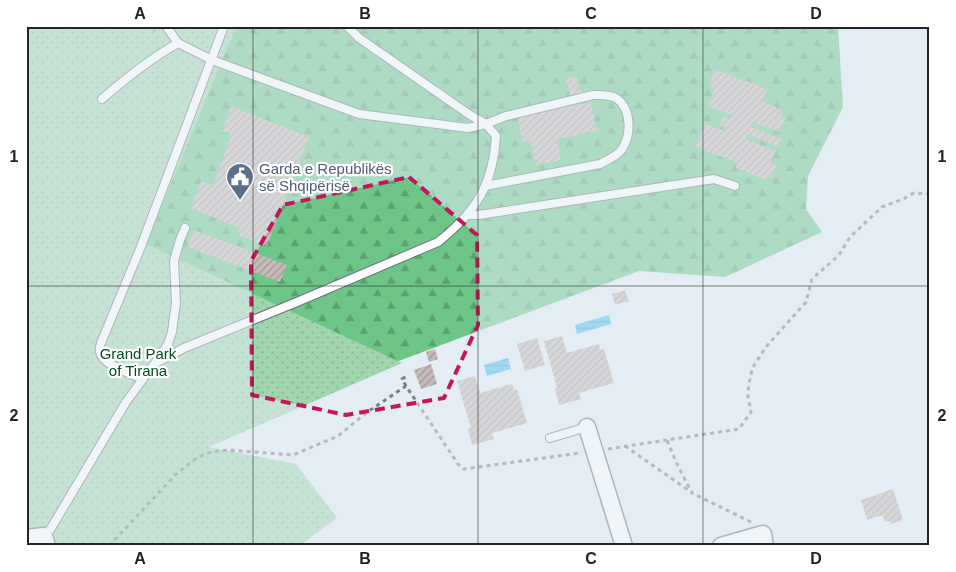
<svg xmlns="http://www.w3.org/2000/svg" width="956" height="572" viewBox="0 0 956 572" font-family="Helvetica,sans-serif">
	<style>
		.forest { fill: url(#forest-firs) }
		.park { fill: url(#park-dots) }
		.water { fill: url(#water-rules) }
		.building { fill: url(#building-hatch) }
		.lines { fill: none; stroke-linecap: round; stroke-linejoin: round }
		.lane-casing { stroke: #6b7278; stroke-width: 10 }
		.street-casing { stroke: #6b7278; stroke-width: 19 }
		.path { stroke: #797f84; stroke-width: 3; stroke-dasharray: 4 4; stroke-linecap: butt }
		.lane { stroke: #fff; stroke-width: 8 }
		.street { stroke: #fff; stroke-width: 16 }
		.marked { fill: none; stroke: #c2185b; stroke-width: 4; stroke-dasharray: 10 6; stroke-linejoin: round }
		.grid { fill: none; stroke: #212427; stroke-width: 1; stroke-opacity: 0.55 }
		.labels { text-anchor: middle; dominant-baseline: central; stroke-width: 4.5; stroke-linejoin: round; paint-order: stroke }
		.service-label { font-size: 15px; fill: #4e5e75; stroke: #fff; text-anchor: start }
		.park-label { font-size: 15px; fill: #034a23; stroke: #fff }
		.neatline { fill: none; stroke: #212427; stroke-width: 2 }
		.grid-label { font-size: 16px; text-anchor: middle; font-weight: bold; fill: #212427 }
	</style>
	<defs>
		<pattern id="forest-firs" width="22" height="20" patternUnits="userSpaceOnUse" patternTransform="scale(1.25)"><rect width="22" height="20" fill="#6dc688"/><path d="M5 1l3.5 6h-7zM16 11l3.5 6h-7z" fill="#59a16f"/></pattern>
		<pattern id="park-dots" width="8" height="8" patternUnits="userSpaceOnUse" patternTransform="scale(1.25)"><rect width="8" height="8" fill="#a0d5ad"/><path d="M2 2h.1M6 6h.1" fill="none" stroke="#8ab795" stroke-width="1.8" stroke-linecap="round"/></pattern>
		<pattern id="water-rules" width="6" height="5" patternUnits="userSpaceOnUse" patternTransform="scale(1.25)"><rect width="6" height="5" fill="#49c1f0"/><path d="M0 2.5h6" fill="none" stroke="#3c9dc2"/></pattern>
		<pattern id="building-hatch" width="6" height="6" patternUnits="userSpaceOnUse" patternTransform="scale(1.25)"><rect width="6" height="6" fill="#c6bbb8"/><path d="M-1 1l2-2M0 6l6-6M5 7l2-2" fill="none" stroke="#a09896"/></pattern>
	</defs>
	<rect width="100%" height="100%" fill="#e4ecf4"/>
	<path class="forest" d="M 26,26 L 838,26 L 843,107 L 808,176 L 806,209 L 822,232 L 725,277 L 639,271 L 212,431 Z"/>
	<path class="park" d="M 26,26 L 237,26 L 223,58 L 146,244 L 402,363 L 209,447 L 296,464 L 337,518 L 299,546 L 26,546 Z"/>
	<path class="water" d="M 609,315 L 611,324 L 577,334 L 575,325 Z
		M 508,358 L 511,369 L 487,376 L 484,365 Z"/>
	<path class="building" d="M 715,69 L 767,89 L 763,102 L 783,110 L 781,116 L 785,118 L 779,132 L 752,122 L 750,127 L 782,139 L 779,147 L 747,134 L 745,139 L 775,151 L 770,163 L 776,165 L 771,178 L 767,177 L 766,180 L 736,168 L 738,163 L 696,147 L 705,124 L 725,131 L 726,127 L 720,125 L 723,117 L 730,119 L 732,115 L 708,106 L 715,88 L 708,86 Z
		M 576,76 L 582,94 L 571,97 L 565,79 Z
		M 591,102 L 597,131 L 557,139 L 561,160 L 536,165 L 531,141 L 523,142 L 517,117 Z
		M 231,106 L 309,137 L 267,246 L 237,235 L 240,228 L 191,208 L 201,181 L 212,186 L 232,135 L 222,131 Z
		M 194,230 L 287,265 L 280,282 L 187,247 Z
		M 625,290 L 629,301 L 615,305 L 612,294 Z
		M 562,336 L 567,353 L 599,344 L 600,350 L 604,349 L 614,383 L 579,393 L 581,399 L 559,405 L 555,389 L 557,388 L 544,341 Z
		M 537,338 L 545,365 L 525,371 L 517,344 Z
		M 435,349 L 438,359 L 429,362 L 426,352 Z
		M 431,364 L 437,384 L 421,389 L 414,370 Z
		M 475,376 L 480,393 L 512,384 L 514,390 L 517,389 L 527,423 L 492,433 L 494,439 L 472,445 L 468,429 L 471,428 L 457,381 Z
		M 893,489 L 903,520 L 891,524 L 889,521 L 885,522 L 883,515 L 867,520 L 861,500 Z"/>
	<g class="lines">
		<defs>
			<path id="lane" d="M 166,26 L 178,43 L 212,60 L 359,114 L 468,128 L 486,124 L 506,116 L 593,95 C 600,95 609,94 616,98 C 631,108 632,134 622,149 C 618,156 607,160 600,164 L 485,186
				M 102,99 C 126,78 150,59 178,43
				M 469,215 L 479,215 L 714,179 L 735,186
				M 155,363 L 168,344 L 172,332 L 176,303 L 174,261 L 180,240 L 185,228
				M 143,379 C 132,374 101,364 100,352 C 99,349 100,346 101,343 L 140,249 L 224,26
				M 550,438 L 587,427
				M 50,530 L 126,402 L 154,364 L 184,348 L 297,302 L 438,242 C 476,212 493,185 496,136 L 486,124 L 470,115 L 359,38 L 347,26"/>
			<path id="street" d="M 587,427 L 624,546
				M 26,538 L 44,536 L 47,546
				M 721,546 L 763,534 L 765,546"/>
		</defs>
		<use href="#lane" class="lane-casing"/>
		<use href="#street" class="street-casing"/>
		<path class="path" d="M 147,26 L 155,31
			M 406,386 L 402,379 L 407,376
			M 625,446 L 691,492
			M 608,449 L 667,440
			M 751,522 L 692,493 L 677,464 L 667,440 L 739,429 L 751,412 L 748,396 L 749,383 L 753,367 L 766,347 L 806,302 L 812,279 L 839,255 L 850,237 L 882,207 L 903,199 L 914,193 L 930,194
			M 109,546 L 176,474 L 198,457 L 211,452 L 228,450 L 293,455 L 338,436 L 366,413 L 406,386 L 458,464 L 464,469 L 580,453"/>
		<use href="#lane" class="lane"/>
		<use href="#street" class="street"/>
	</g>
	<path d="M0 0H956V572H0ZM 409,177 L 477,235 L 478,325 L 444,398 L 346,415 L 252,395 L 251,261 L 283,205 Z" fill="#e4ecf4" fill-opacity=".55" fill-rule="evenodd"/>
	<path class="marked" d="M 409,177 L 477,235 L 478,325 L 444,398 L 346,415 L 252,395 L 251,261 L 283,205 Z"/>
	<path class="grid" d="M 253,26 L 253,546M 478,26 L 478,546M 703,26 L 703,546M 26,286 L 930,286"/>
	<defs>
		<symbol id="civic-pin" viewBox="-11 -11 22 30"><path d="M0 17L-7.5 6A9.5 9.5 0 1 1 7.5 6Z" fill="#5c6f8a" stroke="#fff"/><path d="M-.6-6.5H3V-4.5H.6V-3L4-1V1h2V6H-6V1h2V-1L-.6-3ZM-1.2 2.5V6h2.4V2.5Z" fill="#fff"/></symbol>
	</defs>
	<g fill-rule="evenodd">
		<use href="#civic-pin" x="224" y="161" width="32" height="43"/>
	</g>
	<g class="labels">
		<g class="service-label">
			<text x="259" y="168">Garda e Republikës<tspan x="259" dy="17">së Shqipërisë</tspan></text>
		</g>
		<g class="park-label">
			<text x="138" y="353">Grand Park<tspan x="138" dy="17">of Tirana</tspan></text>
		</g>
	</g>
	<rect width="956" height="572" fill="none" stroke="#ffffff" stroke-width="55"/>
	<rect x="28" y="28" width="900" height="516" class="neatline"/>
	<g class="grid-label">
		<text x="140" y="19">A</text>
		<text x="365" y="19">B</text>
		<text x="591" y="19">C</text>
		<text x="816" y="19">D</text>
		<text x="14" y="162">1</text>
		<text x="942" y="162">1</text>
		<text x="14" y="421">2</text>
		<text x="942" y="421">2</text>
		<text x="140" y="564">A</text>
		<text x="365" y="564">B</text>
		<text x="591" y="564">C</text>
		<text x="816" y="564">D</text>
	</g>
</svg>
